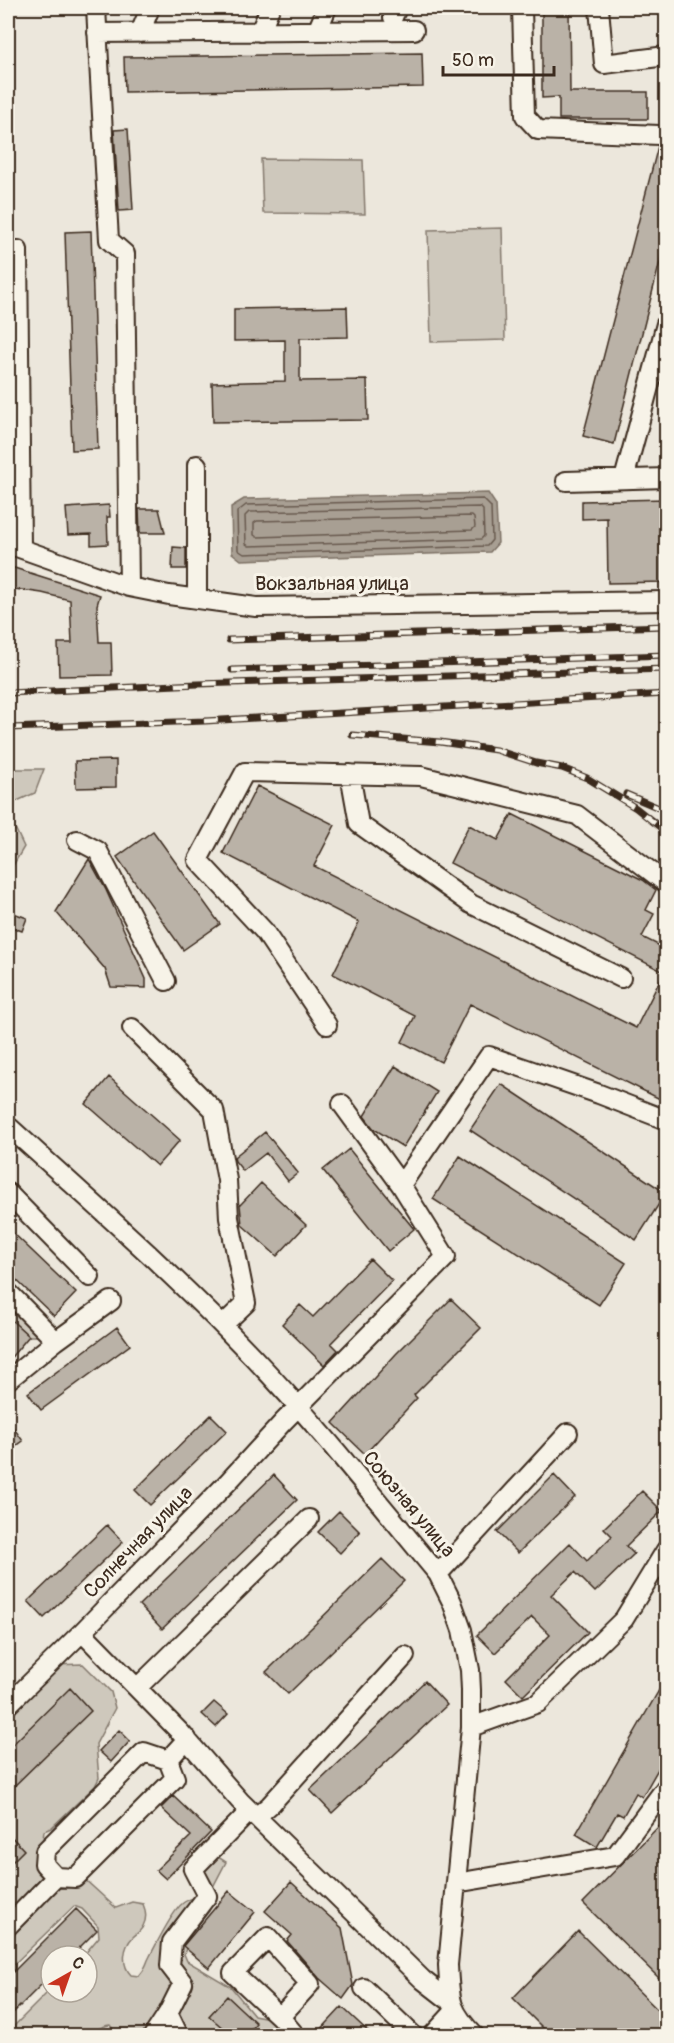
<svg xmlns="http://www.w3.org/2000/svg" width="674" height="2043" viewBox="0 0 674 2043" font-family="Pangolin,sans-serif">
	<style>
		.green { fill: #cec8bc; stroke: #84796d; stroke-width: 1.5 }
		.water { fill: #a89f93; stroke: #7c7064; stroke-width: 1.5 }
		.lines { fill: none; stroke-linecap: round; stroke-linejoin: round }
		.shore { stroke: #67594d; stroke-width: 1.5 }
		.building { fill: #bab2a7; stroke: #3b2a1e; stroke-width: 1.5 }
		.minor-casing { stroke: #3b2a1e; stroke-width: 22 }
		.minor { stroke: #f7f3e8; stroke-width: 18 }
		.rail-casing { stroke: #3b2a1e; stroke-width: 7 }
		.rail { stroke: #f7f3e8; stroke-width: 4.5; stroke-dasharray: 14; stroke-linecap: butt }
		.labels { text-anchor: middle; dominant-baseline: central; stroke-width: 6; stroke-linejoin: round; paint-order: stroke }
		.street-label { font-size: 20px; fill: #3b2a1e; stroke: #f7f3e8 }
	</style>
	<rect width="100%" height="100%" fill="#ece7dc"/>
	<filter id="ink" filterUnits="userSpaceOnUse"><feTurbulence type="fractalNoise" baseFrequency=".0167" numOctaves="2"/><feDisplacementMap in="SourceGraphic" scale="12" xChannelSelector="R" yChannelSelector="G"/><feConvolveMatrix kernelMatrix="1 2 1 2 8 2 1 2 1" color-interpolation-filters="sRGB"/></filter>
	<g filter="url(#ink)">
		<path class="green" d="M 261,159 L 363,160 L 365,214 L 263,213 Z
			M 502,228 L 505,340 L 431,342 L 428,230 Z
			M 8,769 L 44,769 L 35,793 L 8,805 Z
			M 16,830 L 24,847 L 8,874 L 8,832 Z
			M 8,1294 L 52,1336 L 29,1336 L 8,1317 Z
			M 83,1664 L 111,1692 L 115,1708 L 96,1744 L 99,1778 L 95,1786 L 51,1828 L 44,1831 L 43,1839 L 54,1856 L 57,1870 L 82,1877 L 116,1908 L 132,1902 L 143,1904 C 146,1911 147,1919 143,1926 C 141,1931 137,1933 133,1937 C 123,1947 121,1965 131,1975 L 139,1976 C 147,1968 145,1965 150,1956 C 157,1943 172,1911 183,1903 C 188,1899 195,1898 201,1895 L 198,1878 L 212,1853 L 226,1862 L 213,1887 L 214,1900 L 209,1911 L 191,1934 L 184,1954 L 187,1961 L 231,1987 L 254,2015 L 269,2018 L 296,2035 L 114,2035 L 115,2032 L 110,2025 C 100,2026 94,2032 85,2035 L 8,2035 L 8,2032 L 51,1989 L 51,1992 L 87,1992 L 87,1956 L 83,1956 L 99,1937 L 98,1926 L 82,1909 L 74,1906 L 8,1970 L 8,1707 L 53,1665 Z"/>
		<path class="water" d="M 488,493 L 496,505 L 498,543 L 490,552 L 241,560 L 232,553 L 231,507 L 244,499 Z"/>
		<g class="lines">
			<path class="shore" d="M 483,499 L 491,507 L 492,540 L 487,546 L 244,554 L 238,550 L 237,512 L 246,505 Z
				M 480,507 L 483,510 L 484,536 L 481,539 L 249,546 L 246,544 L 245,516 L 249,512 Z
				M 472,516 L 474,518 L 475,527 L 472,530 L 257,537 L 254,535 L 254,523 L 257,521 Z"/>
		</g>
		<path class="building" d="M 542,8 L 569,8 L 570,92 L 648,92 L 648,119 L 559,119 L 559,97 L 542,98 Z
			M 422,53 L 423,87 L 125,92 L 124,57 Z
			M 128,129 L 133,210 L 119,211 L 114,130 Z
			M 666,143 L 666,238 L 614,444 L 583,436 L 658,146 Z
			M 91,231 L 98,449 L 72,450 L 65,232 Z
			M 347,307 L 348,337 L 300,338 L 300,381 L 367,380 L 368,420 L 213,422 L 212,383 L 285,381 L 285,340 L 234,341 L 234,309 Z
			M 666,499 L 666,582 L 608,583 L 607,518 L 582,519 L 582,501 Z
			M 109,505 L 110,517 L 107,517 L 108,544 L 91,545 L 91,534 L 68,535 L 66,508 Z
			M 139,509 L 159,509 L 165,533 L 140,533 Z
			M 173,547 L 186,548 L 186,569 L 172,569 Z
			M 8,566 L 100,595 L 97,605 L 99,642 L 111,642 L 112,675 L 59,676 L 58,643 L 72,643 L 70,600 L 42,593 L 8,588 Z
			M 116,760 L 116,787 L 76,788 L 75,761 Z
			M 257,786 L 335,825 L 314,866 L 636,1028 L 664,972 L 450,863 L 469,825 L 498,840 L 512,814 L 643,880 L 656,890 L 646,910 L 654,914 L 642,937 L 666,949 L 666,1102 L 470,1004 L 441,1062 L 402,1042 L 415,1016 L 333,974 L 359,922 L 223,853 Z
			M 153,831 L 220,924 L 183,950 L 117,857 Z
			M 89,859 L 106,890 L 146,979 L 146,988 L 111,987 L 105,969 L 56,912 Z
			M 8,911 L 27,918 L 22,931 L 8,926 Z
			M 395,1066 L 437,1092 L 403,1147 L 374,1129 L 364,1116 Z
			M 109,1077 L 180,1140 L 157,1166 L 86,1104 Z
			M 501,1084 L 666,1193 L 636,1240 L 470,1130 Z
			M 265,1132 L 298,1173 L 288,1181 L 266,1153 L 243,1171 L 235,1161 L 234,1157 Z
			M 349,1149 L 414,1229 L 388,1251 L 323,1170 Z
			M 460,1156 L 626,1263 L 599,1305 L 433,1199 Z
			M 261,1183 L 306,1225 L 277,1256 L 242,1225 L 240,1205 Z
			M 8,1228 L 76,1293 L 54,1316 L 8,1272 Z
			M 370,1259 L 392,1281 L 331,1343 L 338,1350 L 324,1365 L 282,1324 L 300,1305 L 313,1317 Z
			M 451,1299 L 481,1328 L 414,1395 L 417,1398 L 365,1454 L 333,1423 L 396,1354 Z
			M 8,1317 L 29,1336 L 8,1361 Z
			M 117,1327 L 130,1345 L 41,1410 L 28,1393 Z
			M 211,1415 L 227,1431 L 150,1505 L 135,1490 Z
			M 8,1420 L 23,1441 L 8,1452 Z
			M 274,1475 L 297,1500 L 162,1629 L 139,1605 Z
			M 554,1475 L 575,1497 L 518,1553 L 497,1532 Z
			M 642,1491 L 662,1511 L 626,1546 L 634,1554 L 595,1592 L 575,1572 L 551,1595 L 588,1632 L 523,1696 L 506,1679 L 550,1635 L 532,1617 L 495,1653 L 477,1635 L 570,1543 L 587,1561 L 612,1536 L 604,1528 Z
			M 339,1511 L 360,1532 L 340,1553 L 318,1532 Z
			M 107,1525 L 123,1542 L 44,1618 L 28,1601 Z
			M 382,1559 L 404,1581 L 288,1694 L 266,1672 Z
			M 666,1678 L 666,1755 L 642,1797 L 636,1793 L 623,1816 L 617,1813 L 597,1847 L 576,1834 Z
			M 425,1681 L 447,1705 L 332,1813 L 310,1790 Z
			M 70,1688 L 91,1711 L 8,1792 L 8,1749 Z
			M 214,1702 L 228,1714 L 216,1727 L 202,1714 Z
			M 119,1730 L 130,1741 L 111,1762 L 99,1751 Z
			M 173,1796 L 211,1832 L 166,1879 L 156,1870 L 191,1836 L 161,1808 Z
			M 666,1819 L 666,1985 L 583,1903 Z
			M 8,1833 L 24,1850 L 8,1866 Z
			M 291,1882 L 342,1928 L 353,1985 L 343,1999 L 319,1978 L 287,1941 L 292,1935 L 265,1911 Z
			M 229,1891 L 255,1912 L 209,1968 L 183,1946 Z
			M 76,1909 L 97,1930 L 71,1956 L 51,1956 L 51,1975 L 8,2018 L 8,1977 Z
			M 578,1931 L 666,2018 L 666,2036 L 551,2036 L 513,1998 Z
			M 227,1996 L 256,2023 L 245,2036 L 232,2036 L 209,2016 Z
			M 342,2007 L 373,2036 L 315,2036 Z"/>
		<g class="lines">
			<defs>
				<path id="minor" d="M 96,8 L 109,240 L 125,254 L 129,587
					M 522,8 L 525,116 L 538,130 L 659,135
					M 599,8 L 604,64 L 666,56
					M 393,17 L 397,8
					M 317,31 L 327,8
					M 260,32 L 270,8
					M 97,33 L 414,30
					M 140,33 L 150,8
					M 18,250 L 21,548
					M 197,465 L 197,599
					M 624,479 L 666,324
					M 566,481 L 666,478
					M 8,544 L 129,587 L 169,595 L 256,607 L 666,601
					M 350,774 L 359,824 L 471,904 L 621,978
					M 77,840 L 98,851 L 166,981
					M 327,1025 L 264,931 L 198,860 L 245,772 L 421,776 L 577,815 L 666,883
					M 132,1028 L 214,1110 L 227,1180 L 229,1218 L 246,1303 L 223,1325
					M 8,1126 C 91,1201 175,1275 252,1356 C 318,1425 377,1501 438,1574 L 452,1602 L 462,1630 L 470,1670 L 471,1690 L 471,1727 L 448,1965 C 450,2000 449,2010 475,2036
					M 401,1185 L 489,1056 L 599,1094 L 666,1120
					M 8,1193 L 90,1277
					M 8,1292 L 56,1341 L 8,1380
					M 56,1341 L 111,1301
					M 438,1574 L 568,1433
					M 82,1632 L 180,1732 L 240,1801 L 423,1980 L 450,2001
					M 137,1688 L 309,1519
					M 8,1705 L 82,1632 L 227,1483 L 284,1421 L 446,1257 L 401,1185 L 342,1104
					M 471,1727 L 538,1703 L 624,1619 L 666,1550
					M 168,1760 L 175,1778 L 75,1878 L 56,1877 L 44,1864 L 45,1851 L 144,1752 L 168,1760 L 187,1739
					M 256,1817 L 270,1805 L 405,1656
					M 456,1883 L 615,1856 L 666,1787
					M 8,1926 L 56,1877
					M 364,1988 L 414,2036
					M 280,2017 L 310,1984 L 268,1937 L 233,1973 L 280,2017 L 296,2036
					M 153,2036 L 168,2013
					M 179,2036 L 168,2013 L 183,1983 L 170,1966 L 172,1942 L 207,1896 L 193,1869 L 250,1811
					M 432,2036 L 454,2012"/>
			</defs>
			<use href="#minor" class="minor-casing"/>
			<use href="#minor" class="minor"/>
			<defs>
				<path id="rail" d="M 229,640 L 666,626
					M 232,670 L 666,655
					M 8,693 L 198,684 L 666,669
					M 8,728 L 205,721 L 666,694
					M 352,735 L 440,742 L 496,750 L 536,763 L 562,768 L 587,778 L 636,808 L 666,832
					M 626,794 L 666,811"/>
			</defs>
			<use href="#rail" class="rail-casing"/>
			<use href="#rail" class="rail"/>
		</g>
	</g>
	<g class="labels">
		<g class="street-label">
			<text x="332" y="583">Вокзальная улица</text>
			<text transform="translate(409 1504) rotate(50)">Союзная улица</text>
			<text transform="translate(138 1542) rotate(-46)">Солнечная улица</text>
		</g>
	</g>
	<rect width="674" height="2043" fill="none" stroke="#f7f3e8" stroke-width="30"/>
	<rect x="15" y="15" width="644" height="2013" fill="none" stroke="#3b2a1e" stroke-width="2" filter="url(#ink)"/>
	<g transform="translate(69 1974) rotate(40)"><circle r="28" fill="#f7f3e8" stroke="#aca397" stroke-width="1.5"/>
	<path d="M0-4.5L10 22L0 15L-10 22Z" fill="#c8321e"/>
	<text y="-9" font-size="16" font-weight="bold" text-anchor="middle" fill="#3b2a1e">С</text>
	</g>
	<path d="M443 66v9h111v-9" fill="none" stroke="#3b2a1e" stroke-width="3"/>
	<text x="452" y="66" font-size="18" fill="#3b2a1e" stroke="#f7f3e8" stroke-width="4.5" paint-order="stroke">50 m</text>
</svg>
